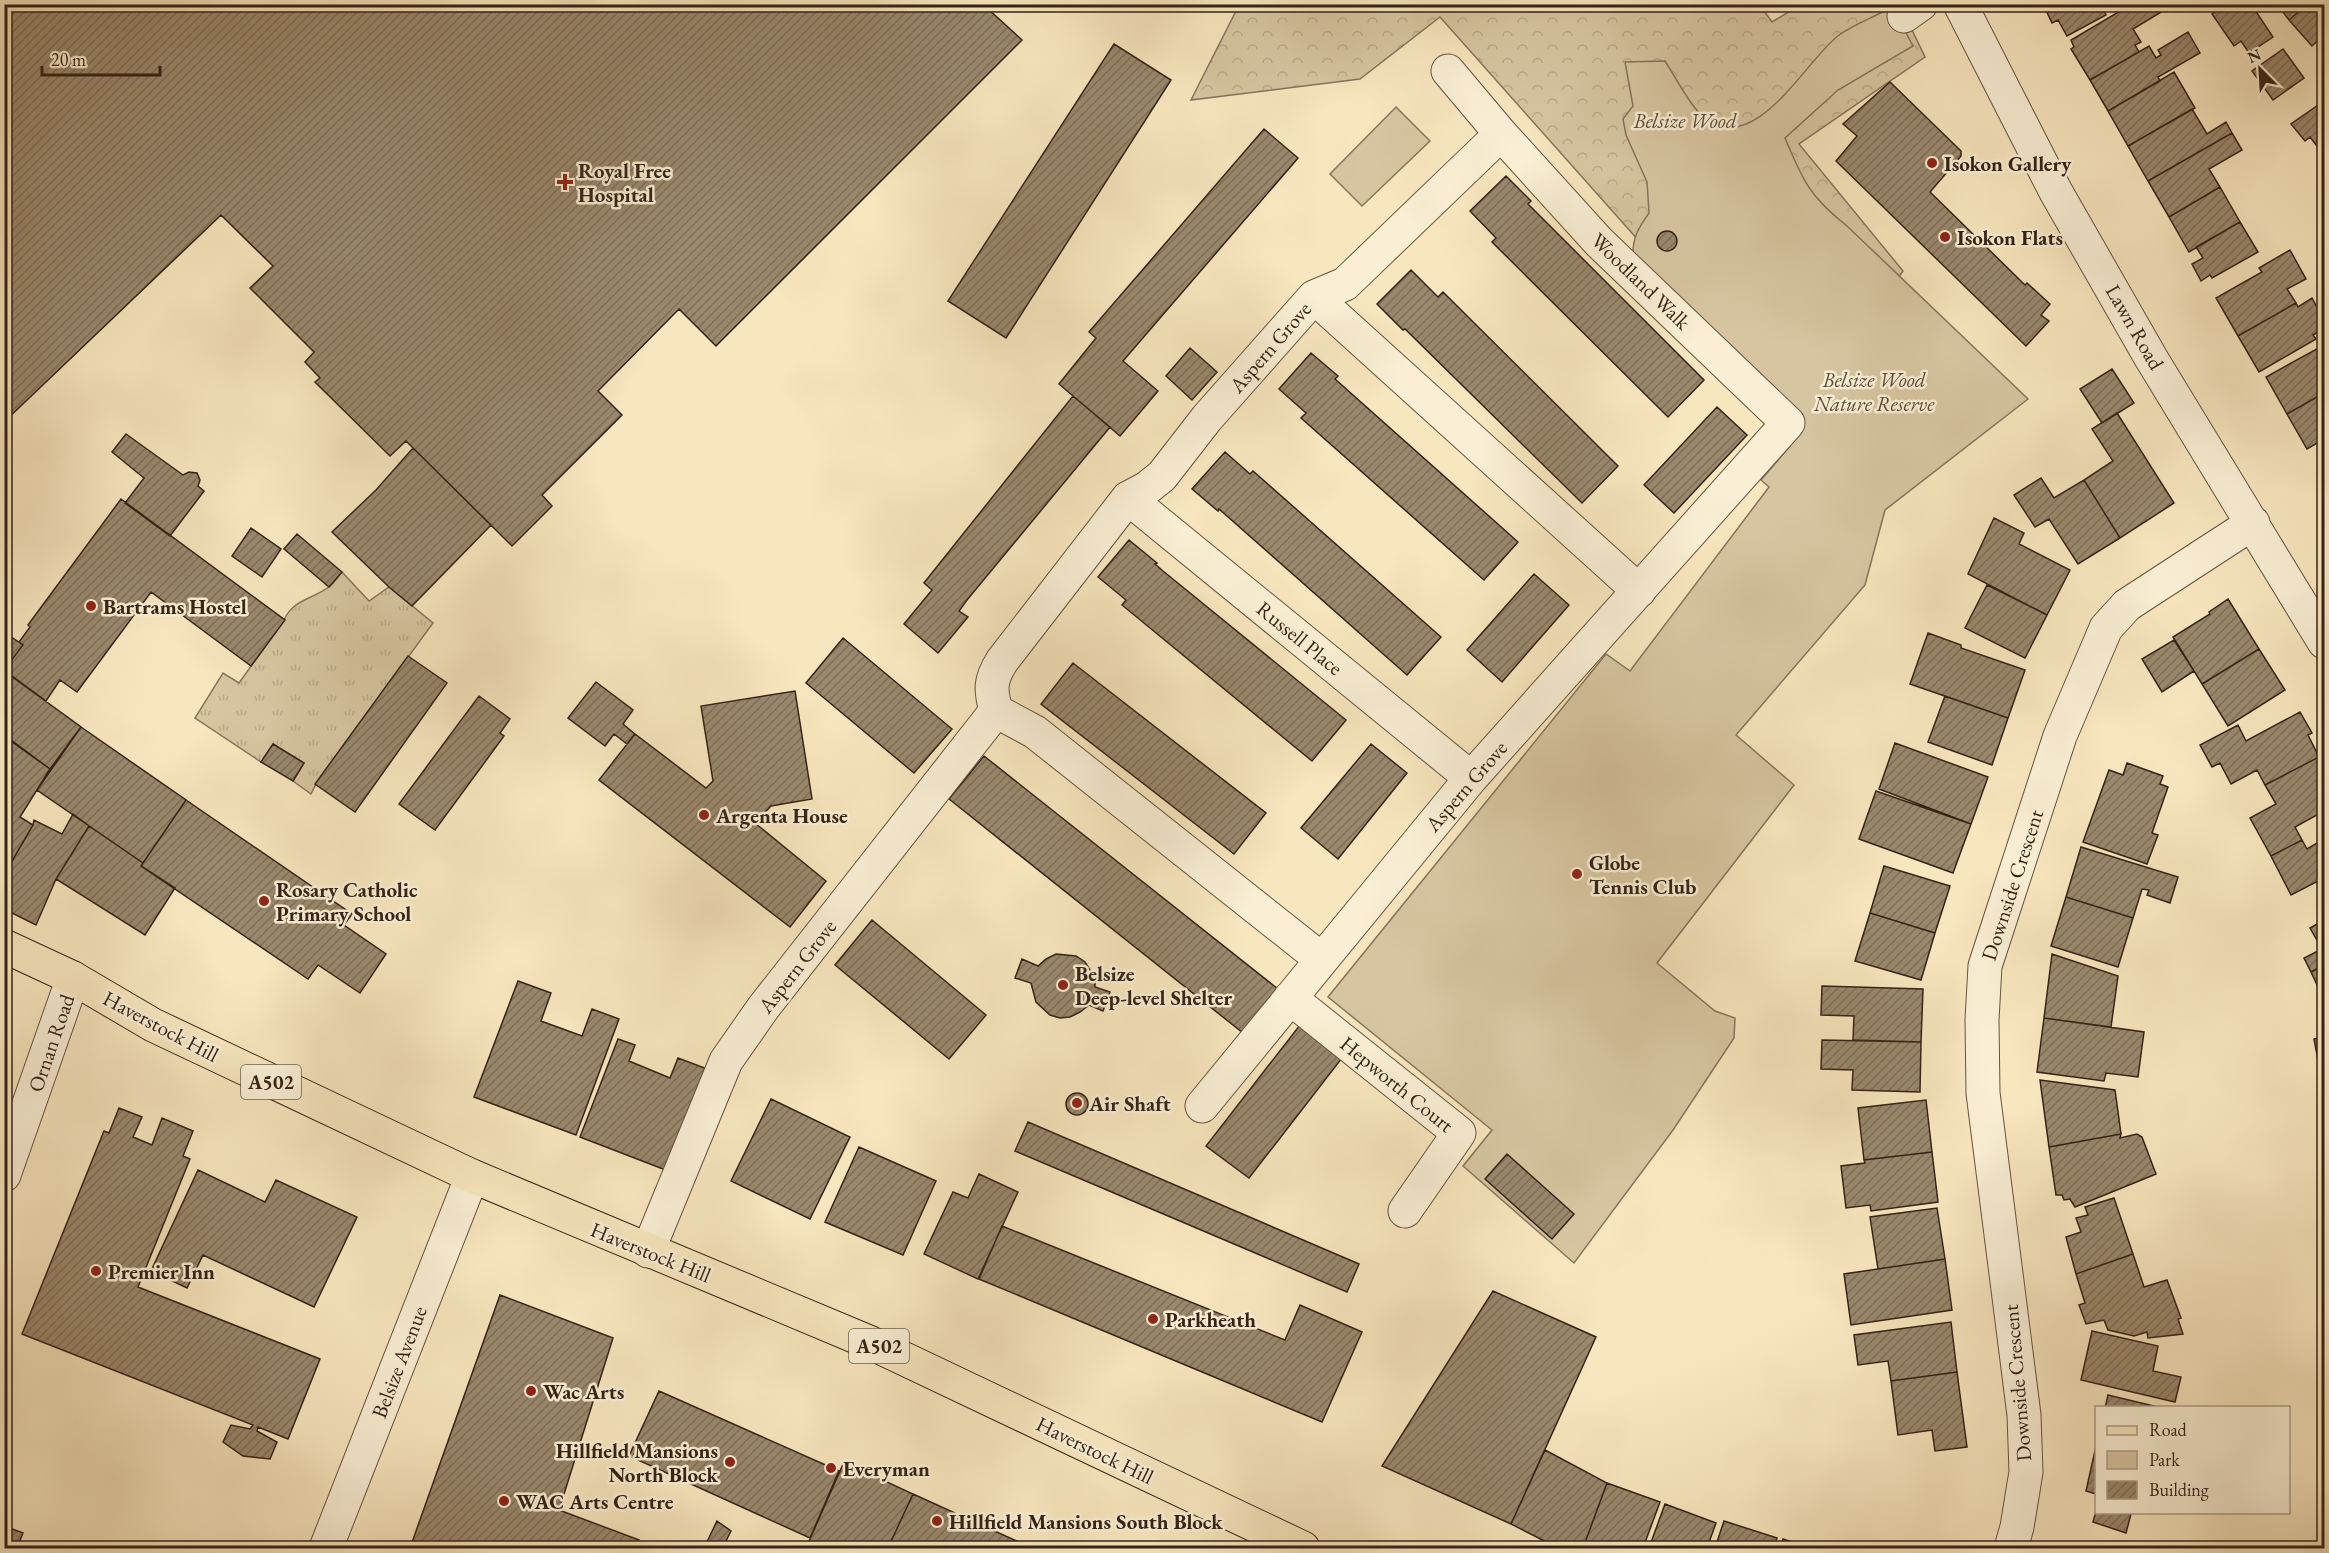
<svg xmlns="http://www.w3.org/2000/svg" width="2329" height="1553" viewBox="0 0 2329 1553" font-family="'EB Garamond',serif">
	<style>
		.grass { fill: url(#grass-tufts); stroke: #86745c; stroke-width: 1.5 }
		.forest { fill: url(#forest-crowns); stroke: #86745c; stroke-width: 1.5 }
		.park { fill: #d7c5a1; stroke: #86745c; stroke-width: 1.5 }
		.building { fill: url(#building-hatch); stroke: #352216; stroke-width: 1.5 }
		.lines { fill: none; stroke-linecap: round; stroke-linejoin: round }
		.minor-casing { stroke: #665340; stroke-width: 35 }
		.major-casing { stroke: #352216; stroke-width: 35 }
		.minor { stroke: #faefd5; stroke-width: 33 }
		.major { stroke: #f8e6be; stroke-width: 33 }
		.poi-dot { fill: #8f2418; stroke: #faefd5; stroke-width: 2 }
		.labels { text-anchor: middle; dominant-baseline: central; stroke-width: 5; stroke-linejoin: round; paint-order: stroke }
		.shield { fill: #faefd5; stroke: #70604f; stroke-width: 1.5 }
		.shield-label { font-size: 20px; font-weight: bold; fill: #352216 }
		.park-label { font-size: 21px; font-style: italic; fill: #5e4b39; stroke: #faefd5 }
		.poi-label { font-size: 21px; font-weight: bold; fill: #352216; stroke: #faefd5; text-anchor: start }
		.street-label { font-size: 21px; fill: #352216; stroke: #faefd5 }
	</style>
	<defs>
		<pattern id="grass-tufts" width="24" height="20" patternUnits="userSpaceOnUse" patternTransform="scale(1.5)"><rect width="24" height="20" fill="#d7c5a1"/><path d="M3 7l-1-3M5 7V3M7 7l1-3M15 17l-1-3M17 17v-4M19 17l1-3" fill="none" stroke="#b9a98a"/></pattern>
		<pattern id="forest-crowns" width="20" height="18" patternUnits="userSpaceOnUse" patternTransform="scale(1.5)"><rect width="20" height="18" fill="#d7c5a1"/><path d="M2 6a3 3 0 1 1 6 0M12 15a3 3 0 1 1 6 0" fill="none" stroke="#b9a98a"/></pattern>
		<pattern id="building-hatch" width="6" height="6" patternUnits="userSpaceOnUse" patternTransform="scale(1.5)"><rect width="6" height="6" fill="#9a886d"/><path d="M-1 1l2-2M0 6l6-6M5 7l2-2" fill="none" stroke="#7e6f59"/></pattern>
	</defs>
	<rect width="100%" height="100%" fill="#f8e6be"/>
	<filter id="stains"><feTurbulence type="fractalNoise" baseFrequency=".00333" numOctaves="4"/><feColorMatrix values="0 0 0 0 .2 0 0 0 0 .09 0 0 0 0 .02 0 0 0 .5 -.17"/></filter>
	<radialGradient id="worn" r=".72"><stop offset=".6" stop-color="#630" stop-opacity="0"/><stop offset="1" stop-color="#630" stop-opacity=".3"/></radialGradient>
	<path class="grass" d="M 342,572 L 369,601 L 389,587 L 433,623 L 316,784 L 311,794 L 293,781 L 304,763 L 273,744 L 261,762 L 195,718 L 223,673 L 239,683 L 284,620 C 293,599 314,599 330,586 C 334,583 338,576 342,572 Z"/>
	<path class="forest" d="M 1759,4 L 1772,22 L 1800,5 L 1900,5 L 1925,57 L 1799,144 L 1903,271 L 1798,420 L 1440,17 L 1360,79 L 1191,100 L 1239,5 Z"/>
	<path class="park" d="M 1888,9 L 1896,14 L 1913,46 L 1838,90 L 1785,138 C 1803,181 1810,197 1847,226 L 2028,399 L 1885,510 L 1865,585 L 1736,735 L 1794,785 L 1657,963 L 1715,1011 L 1735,1018 L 1734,1038 L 1673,1130 L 1574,1263 L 1463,1166 L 1492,1130 L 1328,997 L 1606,654 L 1630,671 L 1769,487 L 1761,480 L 1790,446 L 1633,256 C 1632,238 1639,227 1649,213 L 1647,182 L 1626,135 L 1623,119 L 1633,106 L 1625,62 L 1665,61 C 1676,78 1692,110 1708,121 C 1758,153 1806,60 1839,35 C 1853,25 1872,18 1888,9 Z
		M 1396,107 L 1430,141 L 1362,206 L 1330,174 Z"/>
	<path class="building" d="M 4,4 L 991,4 L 987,8 L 1022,40 L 716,346 L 679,309 L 598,391 L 622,415 L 542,495 L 552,506 L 512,546 L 406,441 L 390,456 L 315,382 L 320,378 L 305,362 L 314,352 L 250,288 L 273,266 L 221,215 L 4,422 Z
		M 2043,4 L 2100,4 L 2106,15 L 2067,36 L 2058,20 L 2052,23 Z
		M 2132,4 L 2160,4 L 2163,11 L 2133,29 L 2141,42 L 2135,45 L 2139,52 L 2090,80 L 2071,49 L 2074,47 L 2071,40 Z
		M 2226,4 L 2251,4 L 2273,37 L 2249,53 L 2241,41 L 2234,46 L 2212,14 Z
		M 2277,4 L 2308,4 L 2289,20 Z
		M 2308,4 L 2324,4 L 2324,35 L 2312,46 L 2289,20 Z
		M 2188,32 L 2200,53 L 2158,77 L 2160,81 L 2108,111 L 2090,80 L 2149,46 L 2156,58 L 2161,55 L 2158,50 Z
		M 1114,44 L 1171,80 L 1006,338 L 948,301 Z
		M 2283,49 L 2304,78 L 2273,100 L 2252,71 Z
		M 2174,72 L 2195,108 L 2128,146 L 2108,111 Z
		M 1890,82 L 1961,151 L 1961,156 L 1930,192 L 2025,285 L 2027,283 L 2050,304 L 2041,315 L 2049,321 L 2026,346 L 1836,161 L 1857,136 L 1843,124 Z
		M 2321,103 L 2324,108 L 2324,146 L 2320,150 L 2310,137 L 2305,141 L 2291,124 Z
		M 2192,109 L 2207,134 L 2226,122 L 2232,133 L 2148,181 L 2128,146 Z
		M 1264,129 L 1298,158 L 1123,361 L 1158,391 L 1120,436 L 1059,384 L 1096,338 L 1089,332 Z
		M 2232,133 L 2242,150 L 2209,169 L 2220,187 L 2169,217 L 2148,181 Z
		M 1506,176 L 1531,201 L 1528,204 L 1704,380 L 1668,417 L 1492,242 L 1496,238 L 1470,211 Z
		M 2220,187 L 2240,222 L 2189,252 L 2169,217 Z
		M 2240,222 L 2258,252 L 2212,278 L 2210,275 L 2201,281 L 2192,264 L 2203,258 L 2196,247 Z
		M1657 241a10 10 0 1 1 20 0a10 10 0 1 1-20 0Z
		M 2290,250 L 2306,279 L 2287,289 L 2296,303 L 2238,336 L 2216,298 L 2262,272 L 2259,268 Z
		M 1411,270 L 1438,297 L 1443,292 L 1618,466 L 1582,503 L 1405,329 L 1403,330 L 1377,304 Z
		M 2312,298 L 2324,320 L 2324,329 L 2313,335 L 2316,339 L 2259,372 L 2238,336 L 2296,303 L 2298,307 Z
		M 2324,345 L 2324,393 L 2287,414 L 2266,377 Z
		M 1190,348 L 1217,372 L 1192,400 L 1166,376 Z
		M 1311,353 L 1338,376 L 1335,379 L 1518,542 L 1484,580 L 1301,418 L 1306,413 L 1279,389 Z
		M 2112,369 L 2134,403 L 2102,423 L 2080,389 Z
		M 2324,393 L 2324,439 L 2307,449 L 2287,414 Z
		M 1073,396 L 1110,427 L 967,600 L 959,611 L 968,617 L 938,653 L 904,624 L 932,590 L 924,583 Z
		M 1717,407 L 1747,435 L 1674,513 L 1644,485 Z
		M 2117,413 L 2174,503 L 2120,538 L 2084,480 L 2113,461 L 2092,429 Z
		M 126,434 L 183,475 L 189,472 L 197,473 L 200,480 L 198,486 L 204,491 L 170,536 L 125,503 L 144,478 L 112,452 Z
		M 413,448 L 491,525 L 412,606 L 389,587 L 332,532 L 376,490 Z
		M 1225,452 L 1250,474 L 1253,471 L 1441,637 L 1407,675 L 1219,509 L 1218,511 L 1192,489 Z
		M 2041,478 L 2054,498 L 2084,480 L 2120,538 L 2078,564 L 2049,519 L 2035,527 L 2014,495 Z
		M 121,499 L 285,620 L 251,666 L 151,592 L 77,692 L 60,680 L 46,701 L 4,670 L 23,645 L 19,642 L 30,627 L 28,625 Z
		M 1994,518 L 2024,533 L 2019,544 L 2070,570 L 2047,615 L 1968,574 Z
		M 251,528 L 281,549 L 262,577 L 232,556 Z
		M 297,534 L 342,572 L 329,587 L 284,549 Z
		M 1129,540 L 1157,563 L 1155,564 L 1163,571 L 1346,720 L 1312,761 L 1122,605 L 1126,600 L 1098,577 Z
		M 1534,574 L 1569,605 L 1502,682 L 1467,650 Z
		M 1987,585 L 2047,615 L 2025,658 L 1965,628 Z
		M 2228,599 L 2259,649 L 2202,684 L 2173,637 L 2210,614 L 2209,612 Z
		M 4,632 L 23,645 L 4,670 Z
		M 1928,633 L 1961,645 L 1961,648 L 2025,670 L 2008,718 L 1910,684 Z
		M 843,638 L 952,729 L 914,773 L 806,683 Z
		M 2174,640 L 2194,671 L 2162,692 L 2142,659 Z
		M 2259,649 L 2285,690 L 2228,726 L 2202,684 Z
		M 408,656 L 447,683 L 355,812 L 315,784 Z
		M 1073,663 L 1266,813 L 1234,854 L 1041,704 Z
		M 4,671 L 81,727 L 50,769 L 4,736 Z
		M 596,682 L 633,710 L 623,724 L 635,734 L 627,744 L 614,734 L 605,746 L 568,718 Z
		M 795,691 L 812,799 L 771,806 L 755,823 L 826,881 L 790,927 L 599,780 L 635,734 L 706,788 L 713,781 L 701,706 Z
		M 479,696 L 510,719 L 500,733 L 504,736 L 435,830 L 399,804 Z
		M 1945,696 L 2008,718 L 1992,765 L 1928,742 Z
		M 2300,712 L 2312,733 L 2308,735 L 2319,757 L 2265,785 L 2257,770 L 2231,784 L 2220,763 L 2212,767 L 2200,745 L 2238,725 L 2246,741 Z
		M 81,727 L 186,800 L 143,863 L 37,790 Z
		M 11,740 L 50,769 L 20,817 L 33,825 L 4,875 L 4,751 Z
		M 1895,743 L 1988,777 L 1971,824 L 1879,789 Z
		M 273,744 L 304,763 L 293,781 L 261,762 Z
		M 1371,744 L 1407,773 L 1338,859 L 1301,828 Z
		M 984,756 L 1278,989 L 1243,1033 L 949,799 Z
		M 2319,757 L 2324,767 L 2324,811 L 2295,827 L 2302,840 L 2271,856 L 2250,818 L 2276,804 L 2265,785 Z
		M 2127,763 L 2163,776 L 2160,784 L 2168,787 L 2152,833 L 2158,835 L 2147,864 L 2083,842 L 2109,770 L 2123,775 Z
		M 1876,791 L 1971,824 L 1953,873 L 1859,839 Z
		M 186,800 L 352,914 L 344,925 L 386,954 L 360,993 L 318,965 L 308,979 L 141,866 Z
		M 73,814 L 89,826 L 56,879 L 36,925 L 4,909 L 4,875 L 33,825 L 34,820 L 62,834 Z
		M 89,826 L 143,863 L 141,866 L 175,888 L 145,935 L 56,879 Z
		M 2324,839 L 2324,894 L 2318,881 L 2291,895 L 2271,856 L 2302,840 L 2307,849 Z
		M 2081,847 L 2178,877 L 2170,903 L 2147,895 L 2149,890 L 2142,889 L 2133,918 L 2066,897 Z
		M 1884,866 L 1950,886 L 1935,933 L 1870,913 Z
		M 2066,897 L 2133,918 L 2118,967 L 2051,946 Z
		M 1870,913 L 1935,933 L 1921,980 L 1855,961 Z
		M 872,920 L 986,1015 L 949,1059 L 835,965 Z
		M 2324,920 L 2324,965 L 2311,972 L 2304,958 L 2322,949 L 2310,928 Z
		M 1056,954 L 1076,956 L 1085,962 L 1095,978 L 1095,987 L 1110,992 L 1103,1011 L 1089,1005 L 1080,1012 L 1070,1017 L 1060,1018 L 1050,1015 L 1036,1002 L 1031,983 L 1015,978 L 1022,959 L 1038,966 L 1046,959 Z
		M 2052,954 L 2118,976 L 2111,1027 L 2044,1018 Z
		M 2324,965 L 2324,987 L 2319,989 L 2311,972 Z
		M 518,981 L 551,993 L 541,1021 L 582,1036 L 592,1009 L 619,1019 L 576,1135 L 474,1097 Z
		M 1822,986 L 1923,989 L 1921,1042 L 1853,1040 L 1854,1016 L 1821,1015 Z
		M 2044,1018 L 2144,1032 L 2138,1077 L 2106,1073 L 2104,1081 L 2037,1072 Z
		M 1300,1025 L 1342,1058 L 1249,1178 L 1206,1146 Z
		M 2324,1037 L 2324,1071 L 2320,1071 L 2314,1039 Z
		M 618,1039 L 635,1045 L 629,1061 L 670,1078 L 678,1058 L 715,1072 L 676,1174 L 580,1137 Z
		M 1822,1040 L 1921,1042 L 1920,1092 L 1852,1090 L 1853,1070 L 1821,1069 Z
		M 2040,1080 L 2115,1090 L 2121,1134 L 2049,1147 Z
		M1066 1104a11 11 0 1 1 22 0a11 11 0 1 1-22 0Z
		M 771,1099 L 850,1137 L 810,1219 L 731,1181 Z
		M 1926,1100 L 1932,1152 L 1864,1160 L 1858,1108 Z
		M 119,1108 L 142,1117 L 133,1137 L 152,1145 L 162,1118 L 193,1131 L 183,1156 L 190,1159 L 138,1287 L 320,1359 L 288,1439 L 258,1427 L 257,1431 L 277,1442 L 270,1459 L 243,1456 L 223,1442 L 231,1425 L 250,1429 L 253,1425 L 22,1334 L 104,1131 L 109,1133 Z
		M 1028,1122 L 1359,1264 L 1347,1292 L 1015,1151 Z
		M 2121,1134 L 2120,1138 L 2137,1134 L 2142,1137 L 2156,1174 L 2075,1207 L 2070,1199 L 2064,1200 L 2062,1195 L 2056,1195 L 2049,1147 Z
		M 859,1147 L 936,1181 L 903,1255 L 825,1222 Z
		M 1932,1152 L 1938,1202 L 1871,1211 L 1870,1205 L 1846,1208 L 1841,1166 L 1865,1163 L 1864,1160 Z
		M 1507,1154 L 1574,1214 L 1552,1239 L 1485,1179 Z
		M 198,1170 L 265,1202 L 276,1180 L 357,1217 L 314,1307 L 203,1255 L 187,1288 L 151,1271 Z
		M 979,1174 L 1018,1192 L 978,1279 L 924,1254 L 953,1192 L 968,1198 Z
		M 2114,1198 L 2133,1254 L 2076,1274 L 2066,1237 L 2081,1232 L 2076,1218 L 2088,1215 L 2085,1207 Z
		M 1937,1208 L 1945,1259 L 1878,1269 L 1870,1217 Z
		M 1002,1226 L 1285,1340 L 1300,1305 L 1362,1332 L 1322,1422 L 979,1279 Z
		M 2133,1254 L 2144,1287 L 2167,1280 L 2181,1318 L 2178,1319 L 2183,1334 L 2148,1338 L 2147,1332 L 2134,1336 L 2108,1330 L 2104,1320 L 2086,1324 L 2079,1305 L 2085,1303 L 2076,1274 Z
		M 1945,1259 L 1952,1310 L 1851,1325 L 1844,1274 Z
		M 1493,1291 L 1596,1337 L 1511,1524 L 1382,1466 Z
		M 500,1295 L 613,1338 L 559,1510 L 639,1540 L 635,1548 L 410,1548 Z
		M 1951,1322 L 1957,1372 L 1891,1381 L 1888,1361 L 1858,1365 L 1854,1335 Z
		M 2092,1331 L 2158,1346 L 2153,1371 L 2181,1377 L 2175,1402 L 2081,1380 Z
		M 1957,1372 L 1967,1447 L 1935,1451 L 1932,1430 L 1898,1435 L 1891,1381 Z
		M 659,1391 L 839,1471 L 810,1538 L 629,1456 Z
		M 2108,1395 L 2162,1408 L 2105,1408 Z
		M 2096,1446 L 2096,1494 L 2086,1491 Z
		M 1545,1450 L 1607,1483 L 1583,1548 L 1558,1548 L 1511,1524 Z
		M 844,1462 L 913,1494 L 888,1548 L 806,1548 Z
		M 1607,1483 L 1660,1502 L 1643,1548 L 1583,1548 Z
		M 913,1494 L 1032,1548 L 888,1548 Z
		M 1665,1504 L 1716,1523 L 1707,1548 L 1649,1548 Z
		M 2096,1511 L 2096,1512 L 2131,1514 L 2126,1533 L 2093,1522 Z
		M 717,1521 L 731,1531 L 726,1541 L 743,1548 L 704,1548 Z
		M 1724,1521 L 1777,1538 L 1773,1548 L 1715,1548 Z
		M 4,1526 L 23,1533 L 17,1548 L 4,1548 Z
		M 1783,1539 L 1811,1548 L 1780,1548 Z"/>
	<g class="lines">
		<defs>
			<path id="minor" d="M 1960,4 L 2056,192 L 2151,358 L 2324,642
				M 1904,16 L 1921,4
				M 1314,297 L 1639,591
				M 1128,498 L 1471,778
				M 1321,959 L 1035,732 L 996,711 C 990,689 990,680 1002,661 L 1128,498 L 1147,488 L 1162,476 L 1207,418 L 1314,297 L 1345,284 L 1501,134
				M 1290,998 L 1459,1133 L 1405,1211
				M 1202,1106 L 1471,778 L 1788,423 L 1599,242 L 1501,134 L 1448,71
				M 4,1175 L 73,978
				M 648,1251 L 726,1061 L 763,1008 L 996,711
				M 326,1548 L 472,1176
				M 2011,1548 L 2017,1527 L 2026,1472 L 2024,1415 L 1983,1093 L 1982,1020 L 1985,966 L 2060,736 L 2106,628 L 2127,605 L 2253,523"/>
			<path id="major" d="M 4,946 L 73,978 L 153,1025 L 472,1176 L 871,1343 L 1303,1548"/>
		</defs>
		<use href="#minor" class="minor-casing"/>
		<use href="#major" class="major-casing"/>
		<use href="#minor" class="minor"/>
		<use href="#major" class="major"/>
	</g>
	<g class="poi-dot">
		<circle cx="1932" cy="163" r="6"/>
		<path d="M562 173h6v6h6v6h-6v6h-6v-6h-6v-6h6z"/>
		<circle cx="1945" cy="237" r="6"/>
		<circle cx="91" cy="606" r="6"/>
		<circle cx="704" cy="815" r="6"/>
		<circle cx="1577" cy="874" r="6"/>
		<circle cx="264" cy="901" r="6"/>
		<circle cx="1063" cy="985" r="6"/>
		<circle cx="1077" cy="1103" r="6"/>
		<circle cx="96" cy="1271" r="6"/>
		<circle cx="1153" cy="1319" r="6"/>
		<circle cx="531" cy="1391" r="6"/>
		<circle cx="730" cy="1462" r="6"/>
		<circle cx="831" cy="1468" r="6"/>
		<circle cx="504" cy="1501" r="6"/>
		<circle cx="937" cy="1521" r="6"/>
	</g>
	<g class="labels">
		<g class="shield">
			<rect x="241" y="1065" width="60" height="34" rx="4.5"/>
			<rect x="849" y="1329" width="60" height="34" rx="4.5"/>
		</g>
		<g class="shield-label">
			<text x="271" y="1082">A502</text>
			<text x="879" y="1346">A502</text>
		</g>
		<g class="park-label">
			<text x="1685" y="120">Belsize Wood</text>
			<text x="1874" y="379">Belsize Wood<tspan x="1874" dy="24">Nature Reserve</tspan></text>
		</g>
		<g class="poi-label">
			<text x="1944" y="163">Isokon Gallery</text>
			<text x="578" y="170">Royal Free<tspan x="578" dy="24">Hospital</tspan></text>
			<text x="1957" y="237">Isokon Flats</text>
			<text x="103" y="606">Bartrams Hostel</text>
			<text x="716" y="815">Argenta House</text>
			<text x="1589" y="862">Globe<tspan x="1589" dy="24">Tennis Club</tspan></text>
			<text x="276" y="889">Rosary Catholic<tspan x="276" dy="24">Primary School</tspan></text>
			<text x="1075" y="973">Belsize<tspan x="1075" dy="24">Deep-level Shelter</tspan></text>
			<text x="1089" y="1103">Air Shaft</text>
			<text x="108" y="1271">Premier Inn</text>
			<text x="1165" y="1319">Parkheath</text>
			<text x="543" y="1391">Wac Arts</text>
			<text x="718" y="1450" text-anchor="end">Hillfield Mansions<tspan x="718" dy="24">North Block</tspan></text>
			<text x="843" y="1468">Everyman</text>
			<text x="516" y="1501">WAC Arts Centre</text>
			<text x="949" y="1521">Hillfield Mansions South Block</text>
		</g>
		<g class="street-label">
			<text transform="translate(1641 281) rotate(44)">Woodland Walk</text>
			<text transform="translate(2135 327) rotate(60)">Lawn Road</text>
			<text transform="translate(1270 347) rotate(-49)">Aspern Grove</text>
			<text transform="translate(1300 638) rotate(39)">Russell Place</text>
			<text transform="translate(1466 786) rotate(-49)">Aspern Grove</text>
			<text transform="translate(2012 885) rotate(-72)">Downside Crescent</text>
			<text transform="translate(797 966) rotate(-52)">Aspern Grove</text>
			<text transform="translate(161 1026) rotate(28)">Haverstock Hill</text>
			<text transform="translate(51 1043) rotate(-71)">Ornan Road</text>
			<text transform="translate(1397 1084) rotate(39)">Hepworth Court</text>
			<text transform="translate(651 1252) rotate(22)">Haverstock Hill</text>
			<text transform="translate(399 1362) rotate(-69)">Belsize Avenue</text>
			<text transform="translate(2017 1383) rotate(-95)">Downside Crescent</text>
			<text transform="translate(1095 1450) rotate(26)">Haverstock Hill</text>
		</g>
	</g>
	<rect width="2329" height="1553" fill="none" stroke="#f8e6be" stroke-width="24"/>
	<rect x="6" y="6" width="2317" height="1541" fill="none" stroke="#352216" stroke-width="3"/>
	<rect x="12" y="12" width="2305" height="1529" fill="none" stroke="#352216" stroke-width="1.5"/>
	<rect x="2095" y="1406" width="195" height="108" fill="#faefd5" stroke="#ab9d89" stroke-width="1.5"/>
	<rect x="2107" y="1426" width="30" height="9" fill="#f8e6be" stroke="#ab9d89" stroke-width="1.5"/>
	<text x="2149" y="1436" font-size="18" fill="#352216">Road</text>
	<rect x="2107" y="1451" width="30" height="18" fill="#d7c5a1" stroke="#ab9d89" stroke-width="1.5"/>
	<text x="2149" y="1466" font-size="18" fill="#352216">Park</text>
	<rect x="2107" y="1481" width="30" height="18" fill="url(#building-hatch)" stroke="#ab9d89" stroke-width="1.5"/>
	<text x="2149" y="1496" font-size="18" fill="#352216">Building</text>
	<g transform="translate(2260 69) rotate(336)" stroke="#faefd5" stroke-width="4.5" paint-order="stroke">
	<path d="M0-4.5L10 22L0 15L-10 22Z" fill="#352216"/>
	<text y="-9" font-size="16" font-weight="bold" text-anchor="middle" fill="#352216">N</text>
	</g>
	<path d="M42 66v9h118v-9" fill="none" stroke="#352216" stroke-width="3"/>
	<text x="51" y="66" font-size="18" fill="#352216" stroke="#faefd5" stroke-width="4.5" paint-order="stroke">20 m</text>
	<rect width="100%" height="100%" filter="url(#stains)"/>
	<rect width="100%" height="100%" fill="url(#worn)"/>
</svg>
